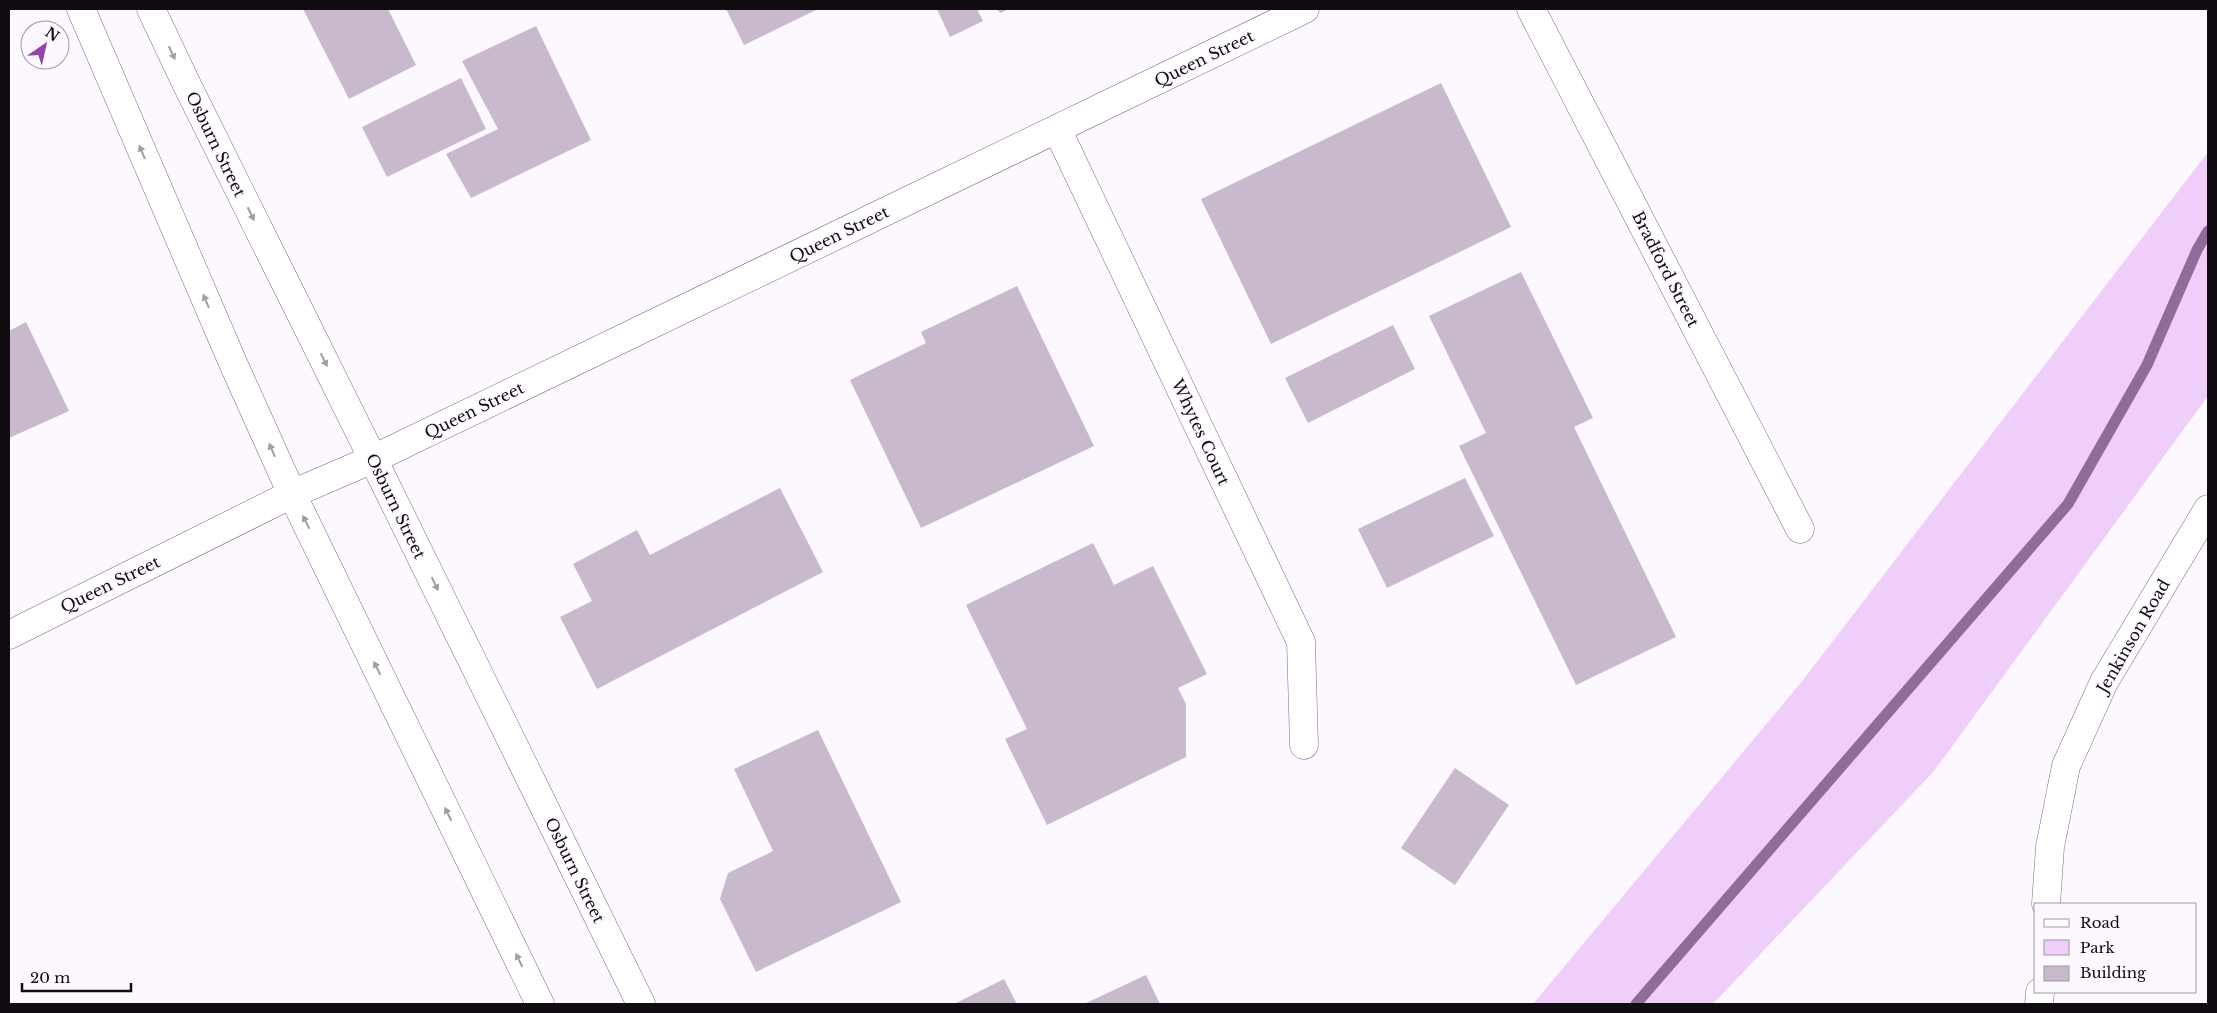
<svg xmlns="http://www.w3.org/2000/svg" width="2217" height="1013" viewBox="0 0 2217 1013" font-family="'Libre Baskerville',serif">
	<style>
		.green { fill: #efcff9 }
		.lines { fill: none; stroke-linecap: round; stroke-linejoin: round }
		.stream { stroke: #8f6d9a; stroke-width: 11 }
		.building { fill: #c8bacc }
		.street-casing { stroke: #796d7d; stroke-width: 29 }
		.secondary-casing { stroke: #796d7d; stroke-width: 29 }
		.street { stroke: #fff; stroke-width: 28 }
		.secondary { stroke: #fff; stroke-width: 28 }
		.oneway { fill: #9f9ea0 }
		.labels { text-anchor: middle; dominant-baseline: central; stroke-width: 4; stroke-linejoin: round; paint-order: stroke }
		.street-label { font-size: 16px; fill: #100c12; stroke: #fdf7ff }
	</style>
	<rect width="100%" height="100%" fill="#fdf7ff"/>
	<path class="green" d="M 2208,152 L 2208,396 L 1934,771 L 1713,1004 L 1533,1004 L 1803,680 Z"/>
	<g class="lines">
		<path class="stream" d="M 1636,1004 L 2068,504 L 2147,365 L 2197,250 L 2208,231"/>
	</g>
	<path class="building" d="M 303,9 L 388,9 L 416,65 L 349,99 Z
		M 726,9 L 818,9 L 744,45 Z
		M 937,9 L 977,9 L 983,21 L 950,37 Z
		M 997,9 L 1009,9 L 1000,13 Z
		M 536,26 L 591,140 L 471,198 L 446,154 L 498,129 L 462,61 Z
		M 461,78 L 486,129 L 387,177 L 362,127 Z
		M 1441,83 L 1511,227 L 1271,344 L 1201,199 Z
		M 1521,272 L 1593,418 L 1574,427 L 1676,637 L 1576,685 L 1459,446 L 1486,433 L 1429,316 Z
		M 1017,286 L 1094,446 L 921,528 L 850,380 L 926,343 L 921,332 Z
		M 26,322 L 69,411 L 9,438 L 9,331 Z
		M 1393,325 L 1415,369 L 1308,423 L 1285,378 Z
		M 1465,478 L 1494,536 L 1387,588 L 1358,529 Z
		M 780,488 L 823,572 L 597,689 L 560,617 L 592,601 L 573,564 L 637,530 L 650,555 Z
		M 1093,543 L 1114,585 L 1153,566 L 1207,674 L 1178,688 L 1186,704 L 1186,757 L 1047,825 L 1005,739 L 1027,729 L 966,605 Z
		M 818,730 L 901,902 L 756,972 L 720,899 L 728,873 L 773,851 L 734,769 Z
		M 1455,768 L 1509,805 L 1455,885 L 1401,848 Z
		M 1146,975 L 1160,1004 L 1084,1004 Z
		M 1004,979 L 1017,1004 L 954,1004 Z"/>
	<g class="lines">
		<defs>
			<path id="street" d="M 1531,9 L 1800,529
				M 1057,129 L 1301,642 L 1304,745
				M 373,459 L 1305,9
				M 9,635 L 292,494
				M 2046,904 L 2050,847 L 2066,766 L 2104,682 L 2208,509
				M 2039,1004 L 2040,992"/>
			<path id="secondary" d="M 81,9 L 233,363 L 292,494 L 540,1004
				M 151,9 L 187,85 L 373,459 L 641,1004
				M 292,494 L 373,459"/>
		</defs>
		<use href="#street" class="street-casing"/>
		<use href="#secondary" class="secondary-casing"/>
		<use href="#street" class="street"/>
		<use href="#secondary" class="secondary"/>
	</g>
	<defs><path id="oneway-solid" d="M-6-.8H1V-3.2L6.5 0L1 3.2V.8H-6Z" transform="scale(1.25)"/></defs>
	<g class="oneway">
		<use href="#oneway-solid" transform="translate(172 53) rotate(65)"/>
		<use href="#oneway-solid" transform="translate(142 152) rotate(-113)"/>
		<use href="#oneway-solid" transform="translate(251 214) rotate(64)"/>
		<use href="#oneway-solid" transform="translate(206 301) rotate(-113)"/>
		<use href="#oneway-solid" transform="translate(324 360) rotate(64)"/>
		<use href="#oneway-solid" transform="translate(272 450) rotate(-114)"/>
		<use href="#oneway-solid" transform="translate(306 522) rotate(-116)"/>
		<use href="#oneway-solid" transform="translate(435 584) rotate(64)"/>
		<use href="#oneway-solid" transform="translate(377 668) rotate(-116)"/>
		<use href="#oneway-solid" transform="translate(448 814) rotate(-116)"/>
		<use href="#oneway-solid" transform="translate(519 960) rotate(-116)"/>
	</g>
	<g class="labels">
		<g class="street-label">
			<text transform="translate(1204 58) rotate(-26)">Queen Street</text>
			<text transform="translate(216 144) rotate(64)">Osburn Street</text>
			<text transform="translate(839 234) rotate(-26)">Queen Street</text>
			<text transform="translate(1666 269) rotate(63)">Bradford Street</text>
			<text transform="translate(474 410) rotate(-26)">Queen Street</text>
			<text transform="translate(1201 432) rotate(65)">Whytes Court</text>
			<text transform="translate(396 506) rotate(64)">Osburn Street</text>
			<text transform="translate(110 584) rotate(-26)">Queen Street</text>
			<text transform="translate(2133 636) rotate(-60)">Jenkinson Road</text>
			<text transform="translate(575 870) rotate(64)">Osburn Street</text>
		</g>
	</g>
	<rect width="2217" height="1013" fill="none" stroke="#100c12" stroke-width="20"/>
	<rect x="2034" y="903" width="162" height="90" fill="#fdf7ff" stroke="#9e99a0"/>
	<rect x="2044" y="919" width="25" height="8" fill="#ffffff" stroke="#9e99a0"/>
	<text x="2080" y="928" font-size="15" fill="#100c12">Road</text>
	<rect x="2044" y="940" width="25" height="15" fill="#efcff9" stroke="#9e99a0"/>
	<text x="2080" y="953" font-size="15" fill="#100c12">Park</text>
	<rect x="2044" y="966" width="25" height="15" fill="#c8bacc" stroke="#9e99a0"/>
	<text x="2080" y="978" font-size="15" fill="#100c12">Building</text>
	<g transform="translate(45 45) rotate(34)"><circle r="24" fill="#fdf7ff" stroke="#9e99a0"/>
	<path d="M0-4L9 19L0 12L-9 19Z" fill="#9540ad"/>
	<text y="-8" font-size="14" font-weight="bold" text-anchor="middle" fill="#100c12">N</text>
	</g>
	<path d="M22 983v8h109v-8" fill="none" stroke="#100c12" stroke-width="2.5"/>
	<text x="30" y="983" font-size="15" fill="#100c12" stroke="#fdf7ff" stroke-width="4" paint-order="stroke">20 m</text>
</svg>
